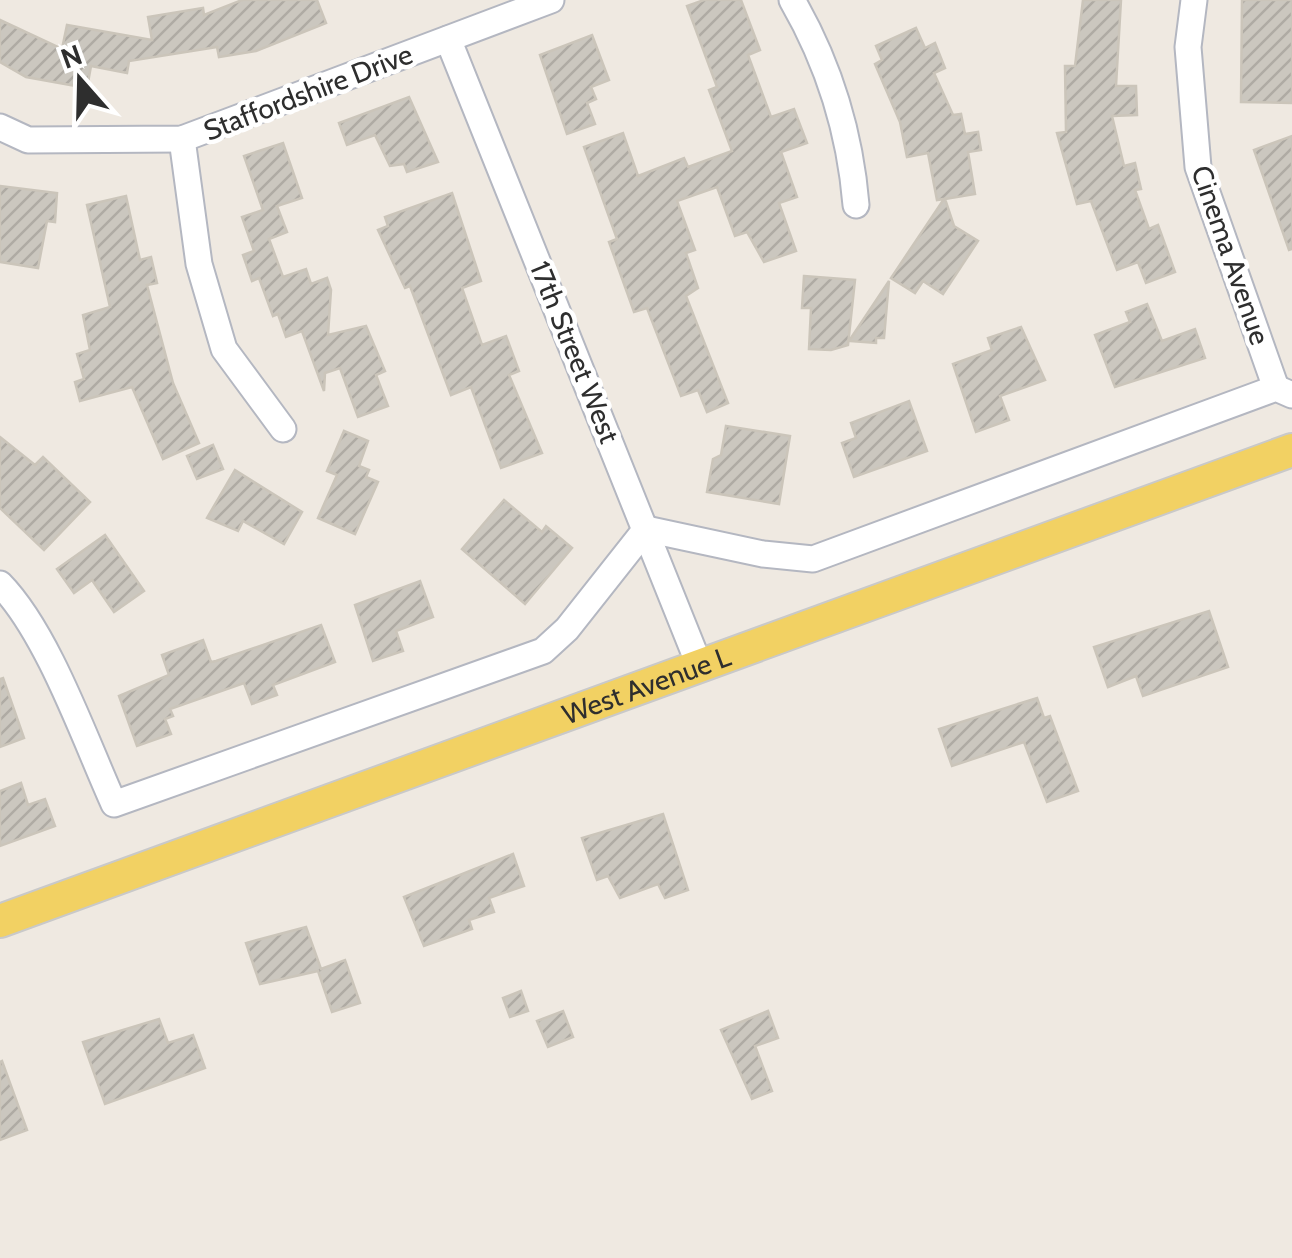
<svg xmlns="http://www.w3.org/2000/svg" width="1292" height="1258" font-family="Cabin,sans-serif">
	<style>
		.building { fill: url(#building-hatch); stroke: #cbc5ba; stroke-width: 2.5 }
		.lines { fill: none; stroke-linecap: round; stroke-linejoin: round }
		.minor-casing { stroke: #b4b7c1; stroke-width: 29 }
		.major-casing { stroke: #c9c9c9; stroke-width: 36 }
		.minor { stroke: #fff; stroke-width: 25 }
		.major { stroke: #f2d163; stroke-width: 32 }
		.labels { text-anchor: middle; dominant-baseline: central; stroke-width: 9; stroke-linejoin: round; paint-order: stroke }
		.street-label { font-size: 28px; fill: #2e2e2e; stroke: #fff }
	</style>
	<defs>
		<pattern id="building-hatch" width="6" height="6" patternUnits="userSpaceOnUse" patternTransform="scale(2.5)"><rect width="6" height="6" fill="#cbc7bf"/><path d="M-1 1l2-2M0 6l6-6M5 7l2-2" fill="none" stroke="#afaba4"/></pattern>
	</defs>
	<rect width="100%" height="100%" fill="#efe9e1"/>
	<g class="building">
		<polygon points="242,0 317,0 326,23 256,51 219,57 217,47 129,61 127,73 91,66 87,88 26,77 0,62 0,20 62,49 67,25 152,40 148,17 203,8 204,15"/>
		<polygon points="704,0 741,0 760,50 748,55 771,117 794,109 807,143 781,152 797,197 779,203 796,251 764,262 747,232 735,236 717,187 677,201 695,250 686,253 698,288 686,296 728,403 707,412 698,390 681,396 647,308 634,312 609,242 617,239 584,147 623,133 638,176 684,158 688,167 732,151 709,90 717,87 687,6"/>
		<polygon points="1083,0 1121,0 1116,86 1136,86 1137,115 1112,116 1124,166 1135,163 1141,189 1135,190 1149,229 1158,225 1175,272 1146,283 1138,262 1117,270 1091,201 1077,204 1057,133 1066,132 1065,66 1075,66"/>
		<polygon points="1242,0 1292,0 1292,103 1241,102"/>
		<polygon points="916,28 925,48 935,43 945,68 934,73 953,115 961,114 965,134 978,132 981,150 968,152 975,194 945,199 954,226 978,241 943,294 923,281 915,293 891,278 944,199 937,200 928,153 907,157 900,122 875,64 882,60 876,46"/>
		<polygon points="592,35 609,80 591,87 596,99 587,103 595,124 567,134 540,55"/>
		<polygon points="409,97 438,162 407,172 404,164 390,166 375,135 347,145 339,123"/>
		<polygon points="1292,136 1292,249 1289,250 1254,150"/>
		<polygon points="283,143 302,198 277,206 287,232 269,239 283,277 306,269 311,284 327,278 331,290 328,335 366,326 385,371 376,375 388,406 358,417 340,368 325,373 324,391 302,331 286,337 278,314 273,316 259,278 252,281 243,255 254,251 242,217 263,210 244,156"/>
		<polygon points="0,186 57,193 55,222 47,221 38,268 0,262"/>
		<polygon points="452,193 481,281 462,288 482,345 506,336 519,371 509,375 542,453 501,468 471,387 451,395 410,286 405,288 378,230 388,226 385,217"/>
		<polygon points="126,196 140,260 151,257 157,283 147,285 173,383 199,443 163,459 132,387 80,401 75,382 84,379 77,354 90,350 83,315 110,307 87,205"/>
		<polygon points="804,276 855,280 848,345 831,350 809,349 811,308 802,308"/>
		<polygon points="889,281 884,338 876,338 876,343 849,341"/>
		<polygon points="1147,304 1162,341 1195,329 1205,358 1115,387 1095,335 1130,322 1126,312"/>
		<polygon points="1021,327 1045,380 1000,396 1009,420 976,432 953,364 992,350 988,338"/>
		<polygon points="909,401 927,451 854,477 842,443 856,438 851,423"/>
		<polygon points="726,426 790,436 779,504 707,492 713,459 721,455"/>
		<polygon points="344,431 368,441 359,466 369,470 366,477 378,482 355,534 318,518 337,475 327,471"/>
		<polygon points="0,437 35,465 43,457 90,502 44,550 0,508"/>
		<polygon points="213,445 223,469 197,479 187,456"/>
		<polygon points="235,470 302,512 284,544 243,521 238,531 207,518"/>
		<polygon points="504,500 542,532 546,526 572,548 525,604 462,549"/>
		<polygon points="105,535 144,591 114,612 92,580 74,593 57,569"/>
		<polygon points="420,581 433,617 396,631 403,651 373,661 355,605"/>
		<polygon points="1209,611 1228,667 1143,696 1136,676 1108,687 1094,647"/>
		<polygon points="321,625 335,662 273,685 277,695 252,704 244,683 170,709 173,716 165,719 171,734 137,746 119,696 169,675 162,655 203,640 211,662 216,661"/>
		<polygon points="3,678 24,738 0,747 0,679"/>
		<polygon points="1037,698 1044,718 1050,716 1078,791 1047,802 1024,742 952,766 939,729"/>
		<polygon points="21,783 28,805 45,799 55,826 0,846 0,791"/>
		<polygon points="663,814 688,890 665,898 658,884 620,898 608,876 597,880 582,838"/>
		<polygon points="513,854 524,886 489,898 494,912 469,920 472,929 424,946 404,897"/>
		<polygon points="306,927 321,969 345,960 360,1003 332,1012 318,971 260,984 246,943"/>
		<polygon points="521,991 528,1011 510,1017 503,998"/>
		<polygon points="563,1011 573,1037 548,1047 537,1021"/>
		<polygon points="768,1011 778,1038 755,1046 772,1091 752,1099 721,1030"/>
		<polygon points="159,1019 168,1043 193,1035 205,1068 105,1104 83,1042"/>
		<polygon points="2,1061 27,1130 0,1140 0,1062"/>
	</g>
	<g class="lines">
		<g class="minor-casing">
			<g id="minor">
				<path d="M792,0C829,64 850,132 856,205"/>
				<polyline points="1194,0 1188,47 1198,167 1276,388"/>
				<polyline points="448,39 700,667"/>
				<polyline points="0,127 28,140 182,139 551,0"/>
				<polyline points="182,139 199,264 224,349 283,429"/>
				<path d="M0,584C48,633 85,740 114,804L543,651L567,629L646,529L763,554L813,559L1276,388L1292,395"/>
			</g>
		</g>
		<g class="major-casing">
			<g id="major">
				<path id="s1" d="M0,921L1292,450"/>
			</g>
		</g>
		<use href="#minor" class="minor"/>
		<use href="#major" class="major"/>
	</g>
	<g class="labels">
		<g class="street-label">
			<text transform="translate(308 92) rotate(-21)">Staffordshire Drive</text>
			<text transform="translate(1231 255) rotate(71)">Cinema Avenue</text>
			<text transform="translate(575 352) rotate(68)">17th Street West</text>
			<text stroke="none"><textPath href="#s1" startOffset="688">West Avenue L</textPath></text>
		</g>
	</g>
	<g transform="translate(80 80) rotate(340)" stroke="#ffffff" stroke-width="8" paint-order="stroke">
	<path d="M0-8L18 38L0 25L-18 38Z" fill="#2e2e2e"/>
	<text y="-15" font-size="28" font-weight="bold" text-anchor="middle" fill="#2e2e2e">N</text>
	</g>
</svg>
